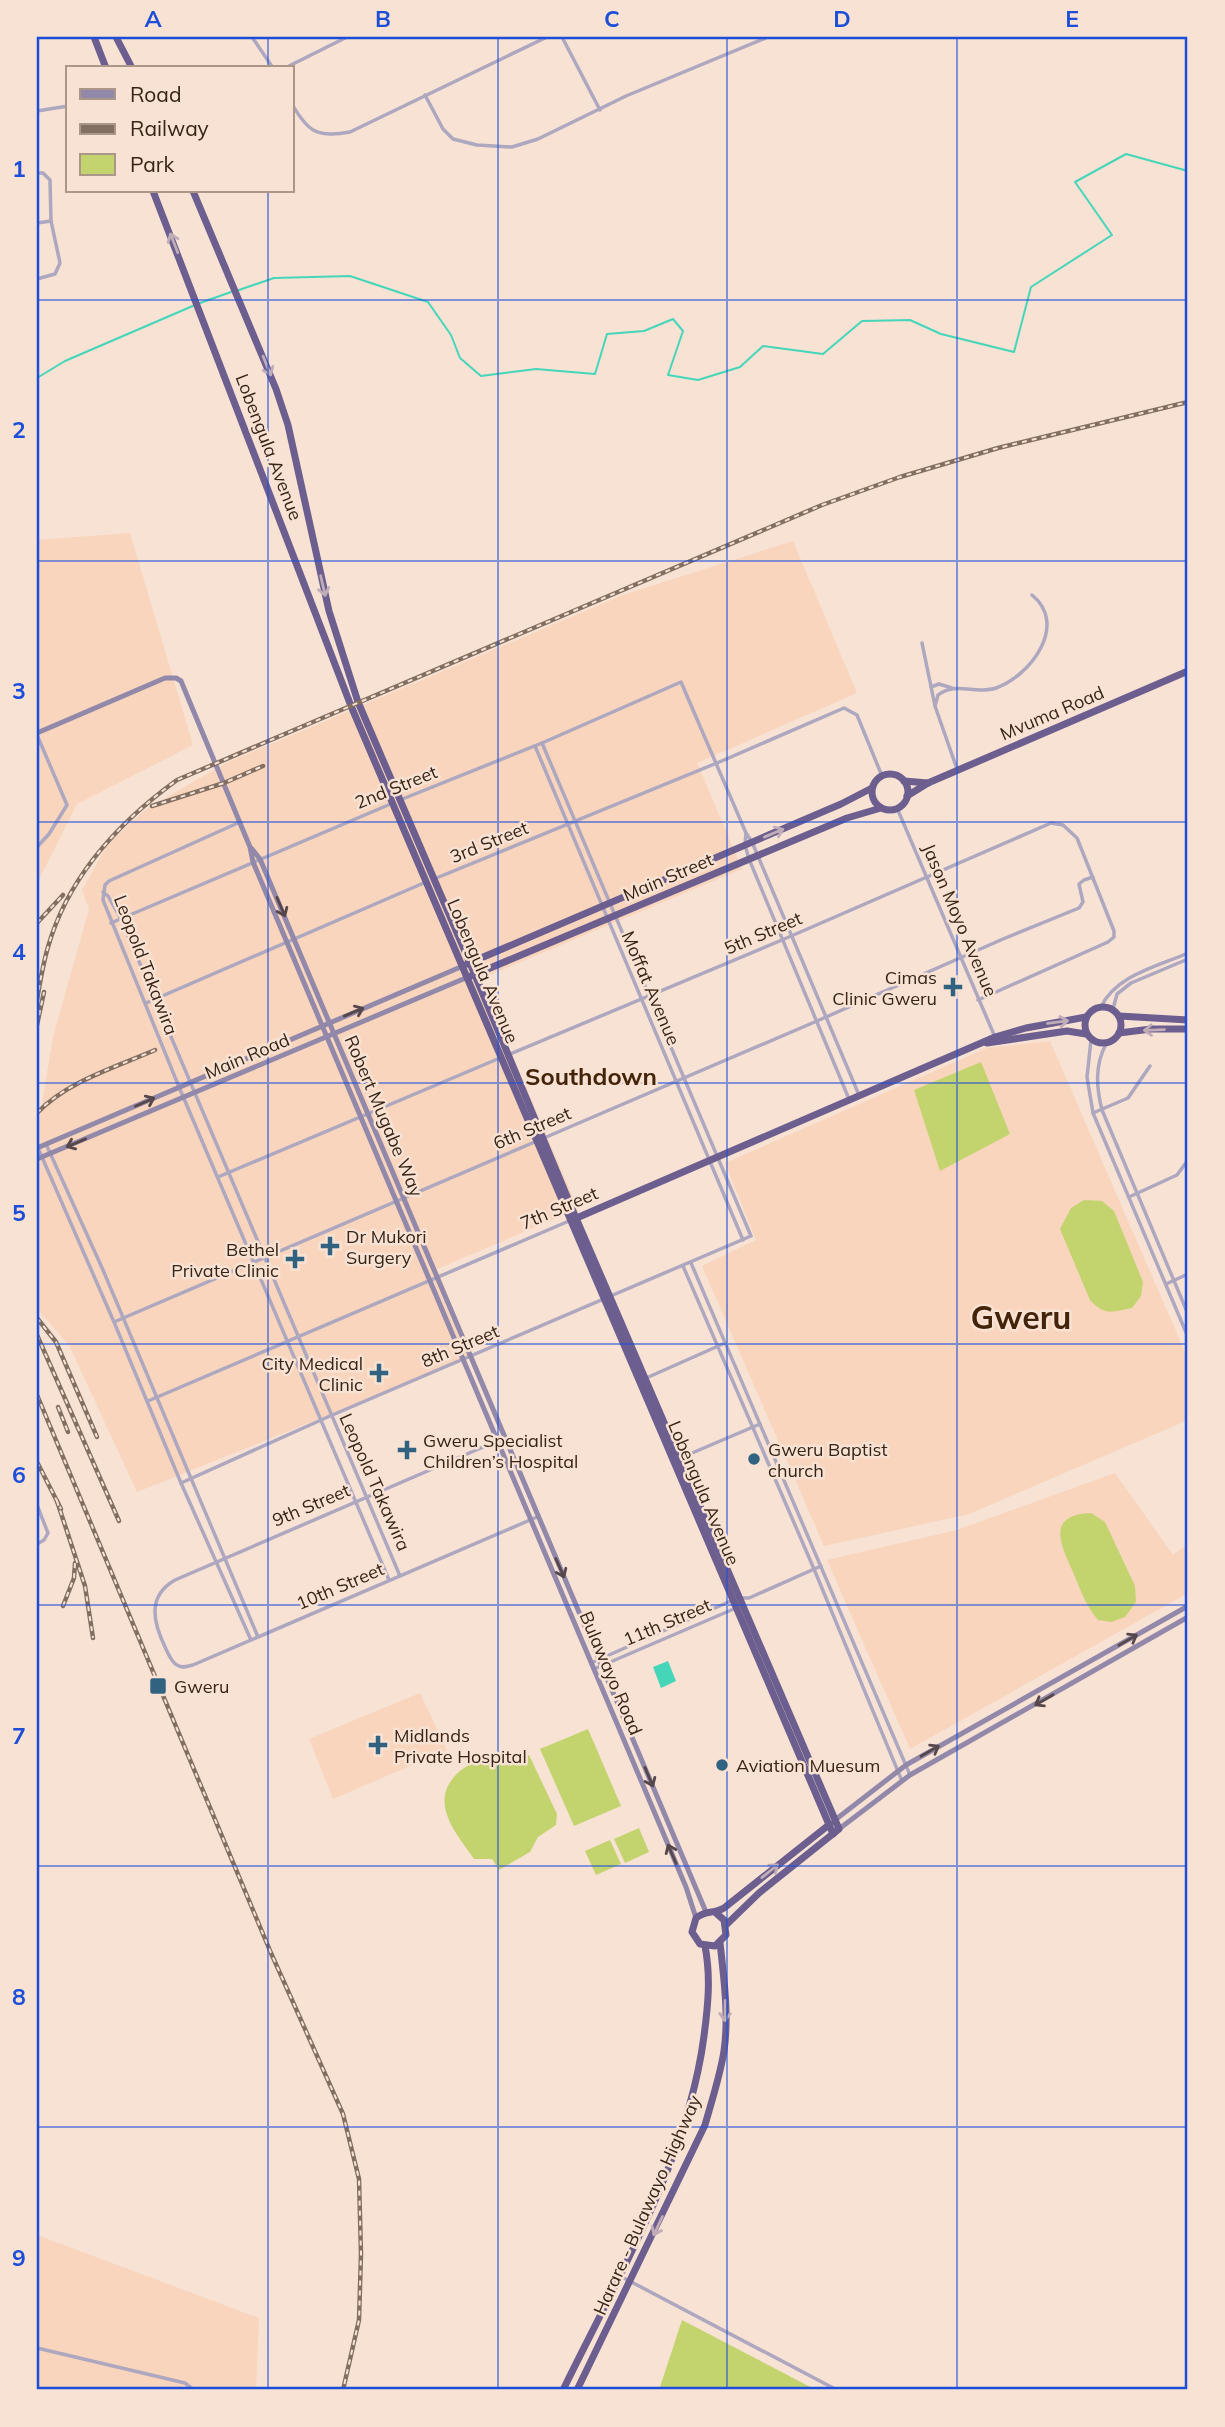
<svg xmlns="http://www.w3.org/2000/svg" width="1225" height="2427" font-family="Mulish,sans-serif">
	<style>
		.built { fill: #f8d5bc }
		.green { fill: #c3d46e }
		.water { fill: #45d6ba }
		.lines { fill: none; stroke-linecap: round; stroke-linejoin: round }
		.stream { stroke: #45d6ba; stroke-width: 2 }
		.street { stroke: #ada7bf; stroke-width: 3.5 }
		.secondary { stroke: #9188aa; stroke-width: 5 }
		.highway { stroke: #6c5e8e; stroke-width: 7 }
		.rail-casing { stroke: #836f61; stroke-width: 4.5 }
		.rail { stroke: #f8e2d4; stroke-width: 2; stroke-dasharray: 5; stroke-linecap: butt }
		.oneway { stroke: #c0adb8 }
		.oneway2 { stroke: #56474a }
		.grid { fill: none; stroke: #1d4ed8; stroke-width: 2; stroke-opacity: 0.55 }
		.poi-dot { fill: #316381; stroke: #f8e2d4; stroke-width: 2.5 }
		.labels { text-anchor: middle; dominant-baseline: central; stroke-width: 5; stroke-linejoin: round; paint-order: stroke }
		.street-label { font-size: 18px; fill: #372416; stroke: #f8e2d4 }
		.poi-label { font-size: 18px; fill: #372416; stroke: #f8e2d4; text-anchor: start }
		.district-label { font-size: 24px; font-weight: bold; fill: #432409; stroke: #f8e2d4 }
		.town-label { font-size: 32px; font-weight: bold; fill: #432409; stroke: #f8e2d4 }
		.neatline { fill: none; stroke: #1d4ed8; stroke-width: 2.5 }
		.grid-label { font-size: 23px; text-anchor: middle; font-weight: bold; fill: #1d4ed8 }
	</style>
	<rect width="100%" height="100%" fill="#f8e2d4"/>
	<g class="built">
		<polygon points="130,533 193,745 77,804 37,883 37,540"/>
		<polygon points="793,541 857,693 697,763 742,869 480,979 578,1209 437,1269 473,1357 137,1492 69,1345 37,1309 37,1133 53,1037 89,909 82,890 108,844 145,810 226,763 623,595"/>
		<polygon points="1050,1041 1188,1359 1188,1420 969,1514 824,1546 702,1266 756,1240 725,1163 987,1048"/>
		<polygon points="1115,1473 1173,1555 1188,1544 1188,1593 910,1749 827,1560 957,1530"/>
		<polygon points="420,1693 447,1750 333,1799 309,1739"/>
		<polygon points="37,2235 259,2318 256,2390 37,2390"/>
	</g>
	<g class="green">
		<polygon points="981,1062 1010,1134 940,1171 914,1090"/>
		<path d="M1084,1200L1102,1201L1114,1211L1143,1282L1141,1296L1132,1308C1113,1312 1104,1316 1090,1300L1060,1229L1071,1208Z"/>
		<path d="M1091,1513L1105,1522L1135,1586L1136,1602L1125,1617L1111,1622L1098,1620C1086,1606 1080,1589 1073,1572C1061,1545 1045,1515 1091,1513Z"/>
		<polygon points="588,1729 621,1806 574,1826 540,1749"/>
		<path d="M502,1754L515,1760L529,1755L557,1814L556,1825L538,1837L530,1852L499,1870L492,1859H474C464,1844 448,1826 445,1807C440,1775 476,1757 502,1754Z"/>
		<polygon points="639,1828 649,1852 625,1863 614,1839"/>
		<polygon points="610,1840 621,1864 596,1875 585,1851"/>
		<polygon points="682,2320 816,2390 659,2390"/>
	</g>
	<polygon class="water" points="668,1661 676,1681 661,1688 653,1667"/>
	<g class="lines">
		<g class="stream">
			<polyline points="236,291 274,278 350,276 428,302 451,335 460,358 481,376 536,369 595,374 607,334 644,331 673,319 683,331 668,375 698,380 740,367 763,346 823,354 862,321 910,320 941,334 1014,352 1031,287 1112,235 1075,182 1126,154 1188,171"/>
			<polyline points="200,303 231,292"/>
			<polyline points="37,378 65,361 195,305"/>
		</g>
		<g class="street">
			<polyline points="252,37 273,68"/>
			<polyline points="562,37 600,110"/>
			<polyline points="285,68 347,37"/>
			<polyline points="425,95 443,129 453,139 477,145 512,147 538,139 626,96 768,37"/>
			<path d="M292,104C308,132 317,138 350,132L547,37"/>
			<polyline points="37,111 68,106"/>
			<polyline points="37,173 43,173 50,180 51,221 60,263 55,274 37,279"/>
			<polyline points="37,223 51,221"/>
			<polyline points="922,643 935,706 957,769"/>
			<polyline points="931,687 939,684 952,688"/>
			<path d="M935,706L938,695C955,681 976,695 996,688C1030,676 1069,625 1032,595"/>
			<polyline points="37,735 67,805 49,834 37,847"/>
			<polyline points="535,746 743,1240"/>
			<polyline points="400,800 542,743 681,682 746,833 752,842 859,1095"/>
			<polyline points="897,808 995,1037"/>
			<polyline points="240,822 109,881 105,885 103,900 179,1087 389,1580"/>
			<polyline points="746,833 745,845 749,859 849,1099"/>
			<polyline points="434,879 717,763 844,708 857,715 882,776"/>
			<polyline points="103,892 108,896 121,919 400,1576"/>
			<polyline points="111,923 393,803"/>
			<polyline points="146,1003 426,882"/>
			<path d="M1101,1007C1116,975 1159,966 1188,953"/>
			<polyline points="1113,1009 1117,994 1131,983 1188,959"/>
			<polyline points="1091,1040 1087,1077 1093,1113 1188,1337"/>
			<path d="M1106,1044C1095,1065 1096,1086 1102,1110L1188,1314"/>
			<polyline points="508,1055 782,940 1051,823 1063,825 1077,838 1114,931 1114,937 1108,942 978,1000"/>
			<polyline points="1093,1113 1128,1098 1150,1066"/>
			<polyline points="544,1138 817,1021 1003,939 1079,908 1083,902 1079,884 1084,880 1093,877"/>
			<polyline points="46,1144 103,1270 258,1637"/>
			<polyline points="38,1148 114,1322 181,1483 251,1640"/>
			<polyline points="218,1177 500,1058"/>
			<polyline points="1129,1197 1177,1175 1188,1160"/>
			<polyline points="691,1263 910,1775"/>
			<polyline points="683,1266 814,1569 902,1781"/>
			<polyline points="1166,1284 1188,1274"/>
			<polyline points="114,1322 537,1141"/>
			<polyline points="644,1379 725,1343"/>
			<polyline points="148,1401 569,1221"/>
			<path d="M504,1438L175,1580C147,1596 153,1622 165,1647C168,1653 171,1662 177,1665C182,1669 188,1666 193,1665L537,1517"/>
			<polyline points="678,1459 760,1424"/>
			<polyline points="181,1483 330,1416 751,1236 542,743"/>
			<polyline points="37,1505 48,1533 44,1540 37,1544"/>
			<polyline points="741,1598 749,1598 821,1566"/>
			<polyline points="591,1663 733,1600"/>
			<polyline points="594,1669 736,1608"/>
			<polyline points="620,2276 837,2390"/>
			<polyline points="37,2348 185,2383 194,2390"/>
		</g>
		<g class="secondary">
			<polyline points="37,733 165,678 176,678 181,681 250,847 253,862 686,1887 696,1918"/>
			<polyline points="252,849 260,859 706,1912"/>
			<polyline points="37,1148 463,966"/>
			<polyline points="37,1159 468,977"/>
			<polyline points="835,1820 906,1765 1188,1606"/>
			<polyline points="839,1829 910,1775 1188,1617"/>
		</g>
		<g class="highway">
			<polyline points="94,37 106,68"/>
			<polyline points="116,37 132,68"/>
			<polyline points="153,191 351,706 833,1834"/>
			<polyline points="193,191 276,389 288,425 329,611 358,702 470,963 576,1218 839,1829 759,1893 726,1925"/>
			<circle cx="890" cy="792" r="18"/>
			<polyline points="904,781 928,783"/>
			<polyline points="907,796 928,783 1188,671"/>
			<polyline points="467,964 841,804 872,788"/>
			<polyline points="471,976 847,818 881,808"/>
			<circle cx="1103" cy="1025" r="18"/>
			<polyline points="1119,1016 1188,1020"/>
			<polyline points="1119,1033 1151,1029 1188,1029"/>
			<polyline points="987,1043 1067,1031 1086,1034"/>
			<polyline points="572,1220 995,1037 1026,1028 1086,1017"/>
			<path d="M716,1913L724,1920L726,1935L715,1946L700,1944L692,1932L696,1918C706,1910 714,1914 724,1908L830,1824"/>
			<path d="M563,2390C617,2279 688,2159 704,2036C708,2006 711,1977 705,1946"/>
			<path d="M577,2390L705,2125C712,2100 720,2076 724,2051C729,2016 724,1979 720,1943"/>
		</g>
		<g class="rail-casing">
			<g id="rail">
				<polyline points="152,806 224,783 263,766"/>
				<polyline points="37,923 63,895"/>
				<path d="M37,1000C40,982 43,964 48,947C68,877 119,822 177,780L822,505L900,477L998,448L1188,402"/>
				<polyline points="37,1025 44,992"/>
				<path d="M37,1113C68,1081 114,1068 155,1050"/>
				<polyline points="37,1318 56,1342 97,1437"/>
				<polyline points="37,1335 119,1521"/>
				<polyline points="37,1395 271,1953 343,2114 359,2179 361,2254 359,2320 343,2390"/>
				<polyline points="58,1407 68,1432"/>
				<polyline points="37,1462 61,1509"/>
				<polyline points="57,1501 85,1586 93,1638"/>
				<polyline points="63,1606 74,1578 75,1563"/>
			</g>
		</g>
		<use href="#rail" class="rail"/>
	</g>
	<defs><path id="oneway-shaft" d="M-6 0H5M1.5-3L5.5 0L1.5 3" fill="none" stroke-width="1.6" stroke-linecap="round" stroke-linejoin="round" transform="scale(1.75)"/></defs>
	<g class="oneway">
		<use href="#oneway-shaft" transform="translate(174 243) rotate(-111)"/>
		<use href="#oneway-shaft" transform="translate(267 366) rotate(68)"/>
		<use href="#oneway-shaft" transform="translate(323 586) rotate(77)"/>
		<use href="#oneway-shaft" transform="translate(774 833) rotate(-23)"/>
		<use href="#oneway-shaft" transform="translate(1058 1022) rotate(-8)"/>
		<use href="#oneway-shaft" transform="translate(1154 1030) rotate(178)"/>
		<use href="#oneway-shaft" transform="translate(770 1871) rotate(-39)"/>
		<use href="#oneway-shaft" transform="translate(725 2011) rotate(91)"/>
		<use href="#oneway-shaft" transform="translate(658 2226) rotate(115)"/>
	</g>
	<g class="oneway2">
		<use href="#oneway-shaft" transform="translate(281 907) rotate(67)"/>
		<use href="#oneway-shaft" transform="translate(354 1012) rotate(-23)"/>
		<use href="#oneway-shaft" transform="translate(145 1102) rotate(-24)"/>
		<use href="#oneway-shaft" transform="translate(76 1143) rotate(157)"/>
		<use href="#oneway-shaft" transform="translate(560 1568) rotate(66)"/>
		<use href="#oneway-shaft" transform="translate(1128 1640) rotate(-30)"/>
		<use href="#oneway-shaft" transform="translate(1044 1700) rotate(150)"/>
		<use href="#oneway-shaft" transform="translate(930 1751) rotate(-30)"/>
		<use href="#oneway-shaft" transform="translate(649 1777) rotate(67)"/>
		<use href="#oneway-shaft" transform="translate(672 1854) rotate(-113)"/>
	</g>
	<path class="grid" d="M268,37V68M498,37V2390M727,37V2390M957,37V2390M268,191V2390M37,300H1188M37,561H1188M37,822H1188M37,1083H1188M37,1344H1188M37,1605H1188M37,1866H1188M37,2127H1188"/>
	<g class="poi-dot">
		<path d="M949.5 976.5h7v7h7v7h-7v7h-7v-7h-7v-7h7z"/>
		<path d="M326.5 1235.5h7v7h7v7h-7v7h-7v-7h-7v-7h7z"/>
		<path d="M291.5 1248.5h7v7h7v7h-7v7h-7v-7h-7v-7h7z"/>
		<path d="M375.5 1362.5h7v7h7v7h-7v7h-7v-7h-7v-7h7z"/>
		<path d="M403.5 1439.5h7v7h7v7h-7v7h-7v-7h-7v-7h7z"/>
		<circle cx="754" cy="1459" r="7"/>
		<rect x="149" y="1677" width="18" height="18" rx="3.5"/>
		<path d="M374.5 1734.5h7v7h7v7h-7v7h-7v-7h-7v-7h7z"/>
		<circle cx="722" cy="1765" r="7"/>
	</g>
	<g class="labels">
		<g class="street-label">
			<text transform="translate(269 447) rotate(69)">Lobengula Avenue</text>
			<text transform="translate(1052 713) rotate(-23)">Mvuma Road</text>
			<text transform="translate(396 787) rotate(-22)">2nd Street</text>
			<text transform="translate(489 842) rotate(-22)">3rd Street</text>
			<text transform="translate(668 877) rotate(-23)">Main Street</text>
			<text transform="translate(960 920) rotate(67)">Jason Moyo Avenue</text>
			<text transform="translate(763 933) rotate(-23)">5th Street</text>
			<text transform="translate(146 965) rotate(69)">Leopold Takawira</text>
			<text transform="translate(483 971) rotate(67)">Lobengula Avenue</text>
			<text transform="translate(651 988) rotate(67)">Moffat Avenue</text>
			<text transform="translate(247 1056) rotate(-23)">Main Road</text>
			<text transform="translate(384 1116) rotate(67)">Robert Mugabe Way</text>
			<text transform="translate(532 1128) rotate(-23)">6th Street</text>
			<text transform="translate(559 1208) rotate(-23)">7th Street</text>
			<text transform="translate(460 1346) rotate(-23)">8th Street</text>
			<text transform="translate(375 1482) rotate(66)">Leopold Takawira</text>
			<text transform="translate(704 1493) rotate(67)">Lobengula Avenue</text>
			<text transform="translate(311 1505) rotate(-23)">9th Street</text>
			<text transform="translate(340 1586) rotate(-23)">10th Street</text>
			<text transform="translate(667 1622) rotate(-23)">11th Street</text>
			<text transform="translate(611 1673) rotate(67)">Bulawayo Road</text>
			<text transform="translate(647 2205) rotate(-66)">Harare - Bulawayo Highway</text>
		</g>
		<g class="poi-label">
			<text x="937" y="977" text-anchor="end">Cimas<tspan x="937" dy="21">Clinic Gweru</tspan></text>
			<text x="346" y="1236">Dr Mukori<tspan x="346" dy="21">Surgery</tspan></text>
			<text x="279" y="1249" text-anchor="end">Bethel<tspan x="279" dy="21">Private Clinic</tspan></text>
			<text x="363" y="1363" text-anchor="end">City Medical<tspan x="363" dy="21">Clinic</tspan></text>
			<text x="423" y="1440">Gweru Specialist<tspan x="423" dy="21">Children’s Hospital</tspan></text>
			<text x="768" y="1449">Gweru Baptist<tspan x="768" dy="21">church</tspan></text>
			<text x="174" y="1686">Gweru</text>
			<text x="394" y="1735">Midlands<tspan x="394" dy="21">Private Hospital</tspan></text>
			<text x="736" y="1765">Aviation Muesum</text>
		</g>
		<g class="district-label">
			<text x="591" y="1076">Southdown</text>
		</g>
		<g class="town-label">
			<text x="1021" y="1317">Gweru</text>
		</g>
	</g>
	<rect width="1225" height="2427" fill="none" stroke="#f8e2d4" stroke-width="77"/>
	<rect x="66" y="66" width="228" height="126" fill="#f8e2d4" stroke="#ab9688" stroke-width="2"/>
	<rect x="80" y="89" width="35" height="10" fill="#9188aa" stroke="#ab9688" stroke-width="2"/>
	<text x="130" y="102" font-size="21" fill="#372416">Road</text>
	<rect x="80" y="124" width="35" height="10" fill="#836f61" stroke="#ab9688" stroke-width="2"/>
	<text x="130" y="136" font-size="21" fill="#372416">Railway</text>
	<rect x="80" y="154" width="35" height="21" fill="#c3d46e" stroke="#ab9688" stroke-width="2"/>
	<text x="130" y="172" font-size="21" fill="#372416">Park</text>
	<rect x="38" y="38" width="1148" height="2350" class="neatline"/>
	<g class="grid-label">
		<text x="153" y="27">A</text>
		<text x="383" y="27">B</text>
		<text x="612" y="27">C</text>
		<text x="842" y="27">D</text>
		<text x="1072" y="27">E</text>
		<text x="19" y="177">1</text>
		<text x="19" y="438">2</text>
		<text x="19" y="699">3</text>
		<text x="19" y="960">4</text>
		<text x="19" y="1221">5</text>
		<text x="19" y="1483">6</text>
		<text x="19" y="1744">7</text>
		<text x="19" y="2005">8</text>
		<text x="19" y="2266">9</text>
	</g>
</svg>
